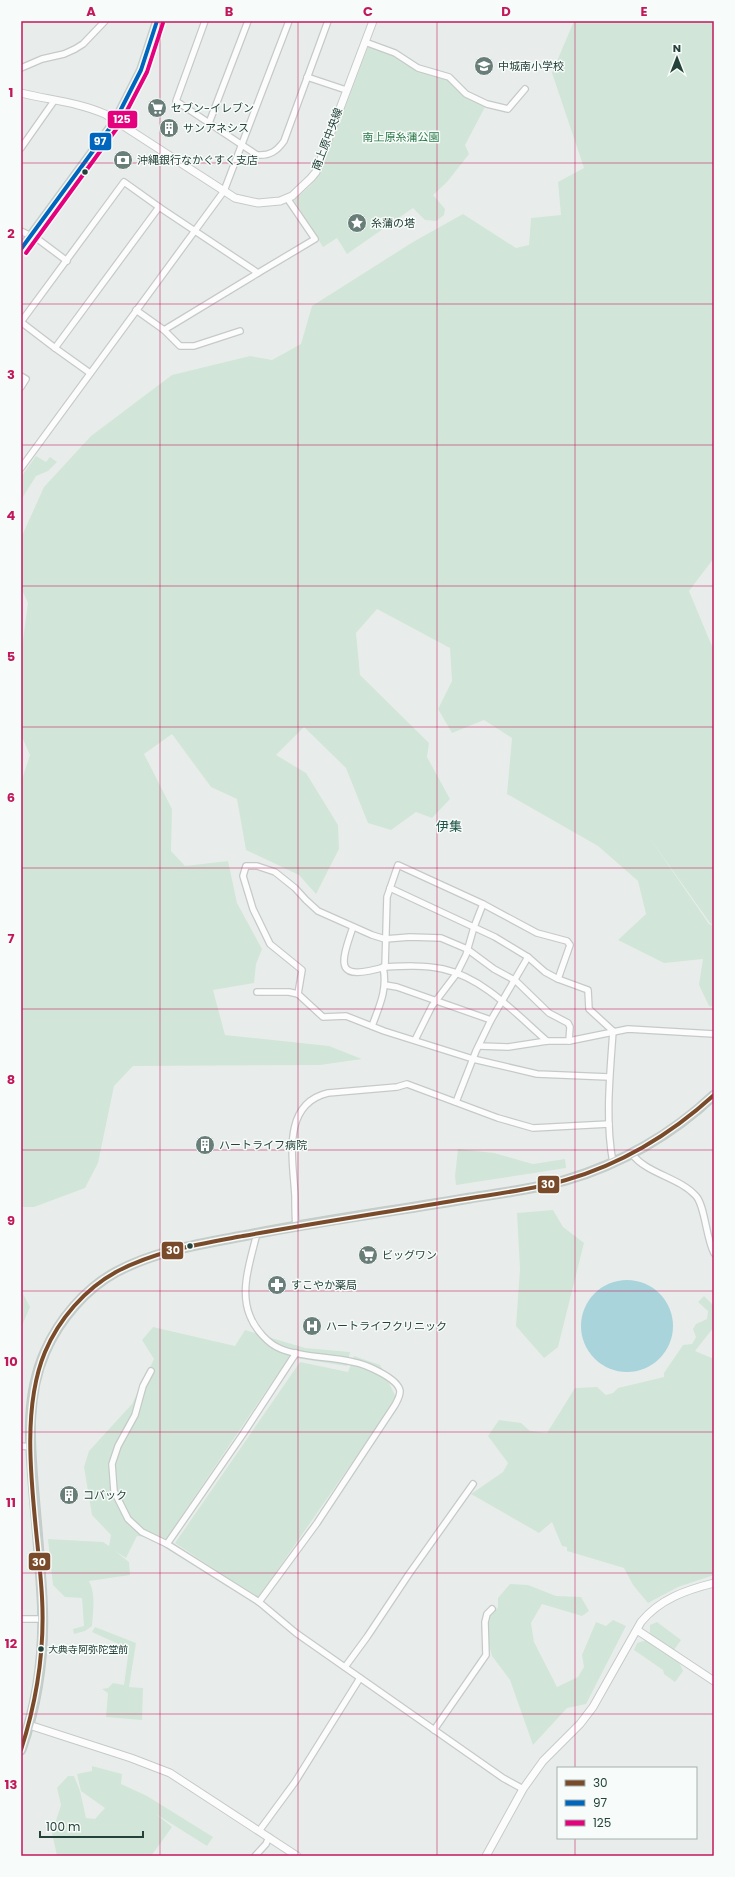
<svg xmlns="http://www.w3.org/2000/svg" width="735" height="1877" font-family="Poppins,'Noto Sans JP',sans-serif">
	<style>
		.green { fill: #d1e6d8 }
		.water { fill: #a9d4db }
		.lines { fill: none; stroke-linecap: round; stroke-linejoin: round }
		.minor-casing { stroke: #c5cac8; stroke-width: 8 }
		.tertiary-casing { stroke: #c5cac8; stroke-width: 9 }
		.primary-casing { stroke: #c3ccc9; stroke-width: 10 }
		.trunk-casing { stroke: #c3ccc9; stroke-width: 11 }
		.minor { stroke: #fcfcfc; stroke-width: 5.5 }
		.tertiary { stroke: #fcfcfc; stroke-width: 7 }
		.primary { stroke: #cfd7d5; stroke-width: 8 }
		.trunk { stroke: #c6cecc; stroke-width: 9 }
		.bus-1-casing { stroke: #f7fbf9; stroke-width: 7 }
		.bus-2-casing { stroke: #f7fbf9; stroke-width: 7 }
		.bus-3-casing { stroke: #f7fbf9; stroke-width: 7 }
		.bus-1 { stroke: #7a4b2a; stroke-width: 4 }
		.bus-2 { stroke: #0065bd; stroke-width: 4 }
		.bus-3 { stroke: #e5007d; stroke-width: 4 }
		.grid { fill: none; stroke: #c2185b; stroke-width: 1; stroke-opacity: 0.55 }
		.bus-dot { fill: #24423a; stroke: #f7fbf9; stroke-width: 1.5 }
		.labels { text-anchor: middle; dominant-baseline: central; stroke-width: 3; stroke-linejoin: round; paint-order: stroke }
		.bus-label { font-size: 10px; fill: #24423a; stroke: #f7fbf9; text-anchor: start }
		.poi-label { font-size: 11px; fill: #24423a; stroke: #f7fbf9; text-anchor: start }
		.park-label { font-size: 11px; fill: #2d7a4b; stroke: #f7fbf9 }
		.street-label { font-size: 11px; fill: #24423a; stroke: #f7fbf9 }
		.quarter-label { font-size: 13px; fill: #1f5548; stroke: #f7fbf9 }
		.line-badge { stroke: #f7fbf9; stroke-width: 1.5 }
		.badge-label { font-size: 11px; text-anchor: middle; font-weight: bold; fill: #fff }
		.neatline { fill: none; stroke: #c2185b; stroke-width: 1.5 }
		.grid-label { font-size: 13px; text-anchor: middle; font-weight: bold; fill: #c2185b }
	</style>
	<rect width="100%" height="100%" fill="#e8edeb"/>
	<g class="green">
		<polygon points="574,21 714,21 714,558 689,591 714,651 714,925 710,923 649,837 709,924 714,926 714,1007 709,1006 699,985 703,959 664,963 618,940 646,914 638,881 598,846 507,794 512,738 484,720 452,733 438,709 452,681 450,648 377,609 356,633 360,675 429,743 427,757 450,799 432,818 416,812 391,830 368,823 346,768 304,727 276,755 306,773 338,825 339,849 316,894 299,875 246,850 237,799 211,787 172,734 144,754 172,809 171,851 185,866 228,861 237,903 262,949 256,964 254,983 213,990 225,1035 329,1046 362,1059 320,1065 133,1066 114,1086 98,1163 85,1188 34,1207 21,1207 21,782 30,755 21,735 21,654 28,603 21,588 21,538 44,487 91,436 172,375 250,356 272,360 301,344 312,306 413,242 463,214 516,248 529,245 531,218 561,215 558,182 584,168 552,73"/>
		<polygon points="368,47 395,53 418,68 449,77 466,94 485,107 465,145 469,154 447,182 433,195 445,209 444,215 436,221 425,220 413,208 347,254 337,238 323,247 294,200 310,186 320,174"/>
		<polygon points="36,456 46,462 50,457 57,462 48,471 36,476 21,500 21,477"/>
		<polygon points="458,1149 494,1153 533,1164 565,1159 566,1168 456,1185 455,1176"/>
		<polygon points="553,1210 563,1227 584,1243 558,1347 544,1358 516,1326 520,1269 517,1213"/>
		<polygon points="21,1290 30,1307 21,1328"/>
		<polygon points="704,1296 714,1306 714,1327 695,1351 714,1359 714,1575 678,1587 648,1603 633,1585 624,1568 567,1551 567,1547 562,1546 552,1522 539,1533 471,1494 503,1472 508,1463 488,1436 499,1420 521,1423 530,1431 547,1433 575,1388 597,1387 606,1395 613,1393 618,1388 664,1377 664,1373 683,1345 692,1344 696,1337 693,1329 696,1324 707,1319 708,1311 698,1302"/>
		<path d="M153,1327L235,1346L245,1330L305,1348L350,1352L347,1366L289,1357L166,1539L137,1536L126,1558L115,1551L129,1562L130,1575L89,1581C96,1594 93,1611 92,1626L85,1631L74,1634L73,1629L84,1626L82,1598L65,1597L53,1585L48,1539L103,1542L109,1546L111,1535L92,1515L84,1467L89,1451L132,1404L154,1359L142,1340Z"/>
		<polygon points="354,1356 380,1365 396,1397 376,1428 258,1598 175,1543 300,1362 348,1372"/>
		<polygon points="510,1584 528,1585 556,1596 581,1597 589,1611 582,1616 542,1604 531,1623 534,1642 557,1687 578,1677 584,1667 582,1655 596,1622 606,1626 613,1620 626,1626 586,1704 567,1708 533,1745 510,1680 492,1656 488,1641 489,1617 498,1607 498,1598"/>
		<polygon points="657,1622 681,1640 674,1650 650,1635 650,1625"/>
		<polygon points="95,1627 136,1643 129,1687 143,1688 142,1720 106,1717 108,1693 102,1689 108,1688 113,1683 124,1685 129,1649 92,1632"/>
		<polygon points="647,1640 680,1664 683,1671 675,1682 664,1674 663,1670 634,1650 637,1643"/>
		<polygon points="92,1766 122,1774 121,1784 147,1796 213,1837 207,1846 156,1814 172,1827 151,1856 57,1856 52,1833 61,1805 57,1788 68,1776 74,1776 80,1791 86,1818 95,1819 105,1808 81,1791 77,1774 92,1771"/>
	</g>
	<circle class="water" cx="627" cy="1326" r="46"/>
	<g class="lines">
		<g class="minor-casing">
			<g id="minor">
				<path d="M205,21L176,101L257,155C270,156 277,151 284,141L328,21"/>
				<polyline points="365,42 395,53 418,68 449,77 466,94 487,104 508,109 525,89"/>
				<polyline points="21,68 42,59 64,54 75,49 83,44 105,21"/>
				<polyline points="307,77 346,90"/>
				<polyline points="209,123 248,21"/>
				<polyline points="21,148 54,101"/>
				<polyline points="21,231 39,240 67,261"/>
				<polyline points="258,273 315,239 287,198"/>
				<polyline points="21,322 124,182 159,207"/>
				<polyline points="21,322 55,348"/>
				<polyline points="164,330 180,346 194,346 240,331"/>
				<polyline points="90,373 55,348 159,207 258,273 164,330 136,310"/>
				<polyline points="21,376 26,379 21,387"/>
				<polyline points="21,468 224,191 289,21"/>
				<polyline points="390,888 495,937 528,957 545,972 558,979 588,990 589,1009 613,1031"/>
				<path d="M353,927C339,967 336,981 385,967"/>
				<polyline points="385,985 397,987 491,1020"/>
				<polyline points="257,992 289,992 298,994"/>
				<path d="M372,1026C379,1007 388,989 383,967"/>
				<path d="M613,1031C610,1075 605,1120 613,1163"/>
				<polyline points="415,1040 432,1006 457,973 466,955 474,927 483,904"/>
				<path d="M547,1041C516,1014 484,978 443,969C424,965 404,966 385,967L387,897L398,865L483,904L537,933L567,941L570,945L558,979"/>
				<polyline points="569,1041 570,1027 568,1023 549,1013 516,981 494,969 467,949 441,938 410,937 385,939 372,935 318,911 306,900 295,888 275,872 257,866 246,866 243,876 253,909 270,944 302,970 298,994 323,1017 346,1016 384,1031 473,1059 537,1074 609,1077"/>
				<polyline points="479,1046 508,1047 547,1041 569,1041 628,1029 714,1034"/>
				<polyline points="456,1102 476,1051 491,1020 528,957"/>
				<path d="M632,1154C647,1174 679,1177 696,1196C705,1206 706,1238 714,1253"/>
				<path d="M296,1226C295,1216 295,1206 295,1196C293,1160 281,1104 328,1093L397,1087L407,1084L498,1118L533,1128L609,1124"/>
				<path d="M257,1233C251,1259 239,1290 250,1316C255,1329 268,1344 281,1349C303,1358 329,1356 353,1362C365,1364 398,1378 400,1391C400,1397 397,1401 395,1405L317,1523L259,1602"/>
				<polyline points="151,1371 143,1386 135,1415 118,1446 112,1464 114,1491 128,1519 142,1532 167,1544 259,1602 296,1633 503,1778 523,1789"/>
				<polyline points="21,1446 31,1447"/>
				<polyline points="167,1544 243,1434 296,1353"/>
				<polyline points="21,1619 42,1619"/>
				<polyline points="345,1667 367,1637 409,1574 473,1484"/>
				<polyline points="434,1730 486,1655 485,1622 487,1614 492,1609"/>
				<polyline points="259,1831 295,1782 360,1678"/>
				<polyline points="255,1856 266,1844 269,1837"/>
			</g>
		</g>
		<g class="tertiary-casing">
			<g id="tertiary">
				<path d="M21,93C49,100 78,102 105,114L235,198L258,203L280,201L292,196L311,178L316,172L373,21"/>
				<polyline points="637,1630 714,1681"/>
				<polyline points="29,1725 131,1758 170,1773 297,1856"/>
				<path d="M486,1856L523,1789L543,1761L580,1724L593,1707L641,1622C660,1599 686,1590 714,1583"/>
			</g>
		</g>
		<g class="primary-casing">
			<polyline id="primary" points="21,249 115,121 141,70 157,21"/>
		</g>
		<g class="trunk-casing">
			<path id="trunk" d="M21,1750C38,1702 45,1648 42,1597C40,1563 37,1528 34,1494C30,1446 25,1397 45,1352C59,1320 85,1289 116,1272C155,1251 200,1244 243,1236C318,1221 394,1211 470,1198C502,1193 535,1189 566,1180C621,1164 673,1134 714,1095"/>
		</g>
		<use href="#minor" class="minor"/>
		<use href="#tertiary" class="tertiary"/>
		<use href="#primary" class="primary"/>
		<use href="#trunk" class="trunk"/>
		<g class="bus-1-casing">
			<path id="bus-1" d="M21,1750C37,1700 45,1650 42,1597C38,1523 16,1421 45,1352C59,1319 85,1289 116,1272C155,1251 200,1244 243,1236C315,1223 387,1212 458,1200C494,1194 531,1190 566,1180C622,1164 671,1134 714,1095"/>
		</g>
		<g class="bus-2-casing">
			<polyline id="bus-2" points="21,249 115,121 141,70 157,21"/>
		</g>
		<g class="bus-3-casing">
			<polyline id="bus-3" points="26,253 120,124 147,72 163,23"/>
		</g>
		<use href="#bus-1" class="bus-1"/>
		<use href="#bus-2" class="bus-2"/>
		<use href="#bus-3" class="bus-3"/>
	</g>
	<path class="grid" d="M160,21V1856M298,21V1856M437,21V1856M575,21V1768M21,163H714M21,304H714M21,445H714M21,586H714M21,727H714M21,868H714M21,1009H714M21,1150H714M21,1291H714M21,1432H714M21,1573H714M21,1714H714M575,1838V1856"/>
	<defs>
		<g id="school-disc" transform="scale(1)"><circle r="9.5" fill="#697e78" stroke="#f7fbf9"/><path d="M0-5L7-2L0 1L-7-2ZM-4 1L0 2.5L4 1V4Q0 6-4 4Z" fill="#fff"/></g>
		<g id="supermarket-disc" transform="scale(1)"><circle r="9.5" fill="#697e78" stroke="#f7fbf9"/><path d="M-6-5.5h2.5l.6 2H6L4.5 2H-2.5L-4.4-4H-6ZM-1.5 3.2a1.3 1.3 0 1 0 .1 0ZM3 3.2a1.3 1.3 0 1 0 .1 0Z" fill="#fff"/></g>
		<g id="building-disc" transform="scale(1)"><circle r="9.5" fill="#697e78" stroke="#f7fbf9"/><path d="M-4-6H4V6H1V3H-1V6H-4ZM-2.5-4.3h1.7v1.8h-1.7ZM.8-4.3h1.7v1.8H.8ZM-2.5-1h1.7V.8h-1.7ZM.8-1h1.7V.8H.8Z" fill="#fff"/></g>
		<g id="bank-disc" transform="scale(1)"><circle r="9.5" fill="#697e78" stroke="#f7fbf9"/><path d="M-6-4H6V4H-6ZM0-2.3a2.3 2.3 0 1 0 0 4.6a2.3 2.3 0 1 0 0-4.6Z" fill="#fff"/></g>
		<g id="sight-disc" transform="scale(1)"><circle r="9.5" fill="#697e78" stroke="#f7fbf9"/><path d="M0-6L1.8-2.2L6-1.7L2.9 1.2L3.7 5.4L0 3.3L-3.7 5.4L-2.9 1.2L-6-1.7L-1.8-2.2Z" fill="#fff"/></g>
		<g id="pharmacy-disc" transform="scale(1)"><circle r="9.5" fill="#697e78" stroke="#f7fbf9"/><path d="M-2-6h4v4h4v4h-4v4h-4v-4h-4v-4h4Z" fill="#fff"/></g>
		<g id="hospital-disc" transform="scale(1)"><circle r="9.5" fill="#697e78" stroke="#f7fbf9"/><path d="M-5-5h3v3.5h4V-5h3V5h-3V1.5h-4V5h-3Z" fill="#fff"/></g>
	</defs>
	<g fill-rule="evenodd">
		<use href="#school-disc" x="484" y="66"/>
		<use href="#supermarket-disc" x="157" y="108"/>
		<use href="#building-disc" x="169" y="128"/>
		<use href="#bank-disc" x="123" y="160"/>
		<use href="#sight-disc" x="357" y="223"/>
		<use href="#building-disc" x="205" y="1145"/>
		<use href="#supermarket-disc" x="368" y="1255"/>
		<use href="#pharmacy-disc" x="277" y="1285"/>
		<use href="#hospital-disc" x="312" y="1326"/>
		<use href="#building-disc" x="69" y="1495"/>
	</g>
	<g class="bus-dot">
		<circle cx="85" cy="172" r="3.5"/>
		<circle cx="190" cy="1246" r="3.5"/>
		<circle cx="41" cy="1649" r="3.5"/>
	</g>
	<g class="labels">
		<g class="bus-label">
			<text x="48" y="1649">大典寺阿弥陀堂前</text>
		</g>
		<g class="poi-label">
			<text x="498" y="66">中城南小学校</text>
			<text x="171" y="108">セブン-イレブン</text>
			<text x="183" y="128">サンアネシス</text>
			<text x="137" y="160">沖縄銀行なかぐすく支店</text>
			<text x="371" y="223">糸蒲の塔</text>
			<text x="219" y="1145">ハートライフ病院</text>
			<text x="382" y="1255">ビッグワン</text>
			<text x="291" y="1285">すこやか薬局</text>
			<text x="326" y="1326">ハートライフクリニック</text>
			<text x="83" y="1495">コバック</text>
		</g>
		<g class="park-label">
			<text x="401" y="137">南上原糸蒲公園</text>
		</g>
		<g class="street-label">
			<text transform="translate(327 139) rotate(-69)">南上原中央線</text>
		</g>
		<g class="quarter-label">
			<text x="449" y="826">伊集</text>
		</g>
	</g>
	<g class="line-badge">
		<rect x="107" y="110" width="31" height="19" rx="4" fill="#e5007d"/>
		<rect x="89" y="132" width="23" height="19" rx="4" fill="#0065bd"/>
		<rect x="537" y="1175" width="23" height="19" rx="4" fill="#7a4b2a"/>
		<rect x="161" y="1241" width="23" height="19" rx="4" fill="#7a4b2a"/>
		<rect x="28" y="1552" width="23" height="19" rx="4" fill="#7a4b2a"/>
	</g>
	<g class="badge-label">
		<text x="122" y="123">125</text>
		<text x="100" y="145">97</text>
		<text x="548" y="1188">30</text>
		<text x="173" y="1254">30</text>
		<text x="39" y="1566">30</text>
	</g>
	<rect width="735" height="1877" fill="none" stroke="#f7fbf9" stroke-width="44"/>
	<rect x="557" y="1767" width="140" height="72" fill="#f7fbf9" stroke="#a3b1ad"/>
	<rect x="565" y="1780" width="20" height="6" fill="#7a4b2a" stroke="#a3b1ad"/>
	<text x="593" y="1787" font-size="12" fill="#24423a">30</text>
	<rect x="565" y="1800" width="20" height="6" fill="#0065bd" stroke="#a3b1ad"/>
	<text x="593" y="1807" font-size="12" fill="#24423a">97</text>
	<rect x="565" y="1820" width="20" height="6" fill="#e5007d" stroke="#a3b1ad"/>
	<text x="593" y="1827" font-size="12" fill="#24423a">125</text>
	<g transform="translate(677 58)" stroke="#f7fbf9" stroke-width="3" paint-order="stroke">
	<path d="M0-3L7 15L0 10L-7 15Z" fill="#24423a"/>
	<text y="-6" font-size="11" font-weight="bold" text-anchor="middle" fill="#24423a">N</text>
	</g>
	<path d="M40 1831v6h103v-6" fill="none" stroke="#24423a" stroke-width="2"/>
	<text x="46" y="1831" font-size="12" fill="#24423a" stroke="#f7fbf9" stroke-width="3" paint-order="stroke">100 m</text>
	<rect x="22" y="22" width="691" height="1833" class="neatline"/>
	<g class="grid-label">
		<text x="91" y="16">A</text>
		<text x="229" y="16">B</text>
		<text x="368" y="16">C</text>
		<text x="506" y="16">D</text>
		<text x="644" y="16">E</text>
		<text x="11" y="97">1</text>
		<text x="11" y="238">2</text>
		<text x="11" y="379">3</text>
		<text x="11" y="520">4</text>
		<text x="11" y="661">5</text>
		<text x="11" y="802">6</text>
		<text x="11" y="943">7</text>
		<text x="11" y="1084">8</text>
		<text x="11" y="1225">9</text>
		<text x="11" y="1366">10</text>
		<text x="11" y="1507">11</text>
		<text x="11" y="1648">12</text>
		<text x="11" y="1789">13</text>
	</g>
</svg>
